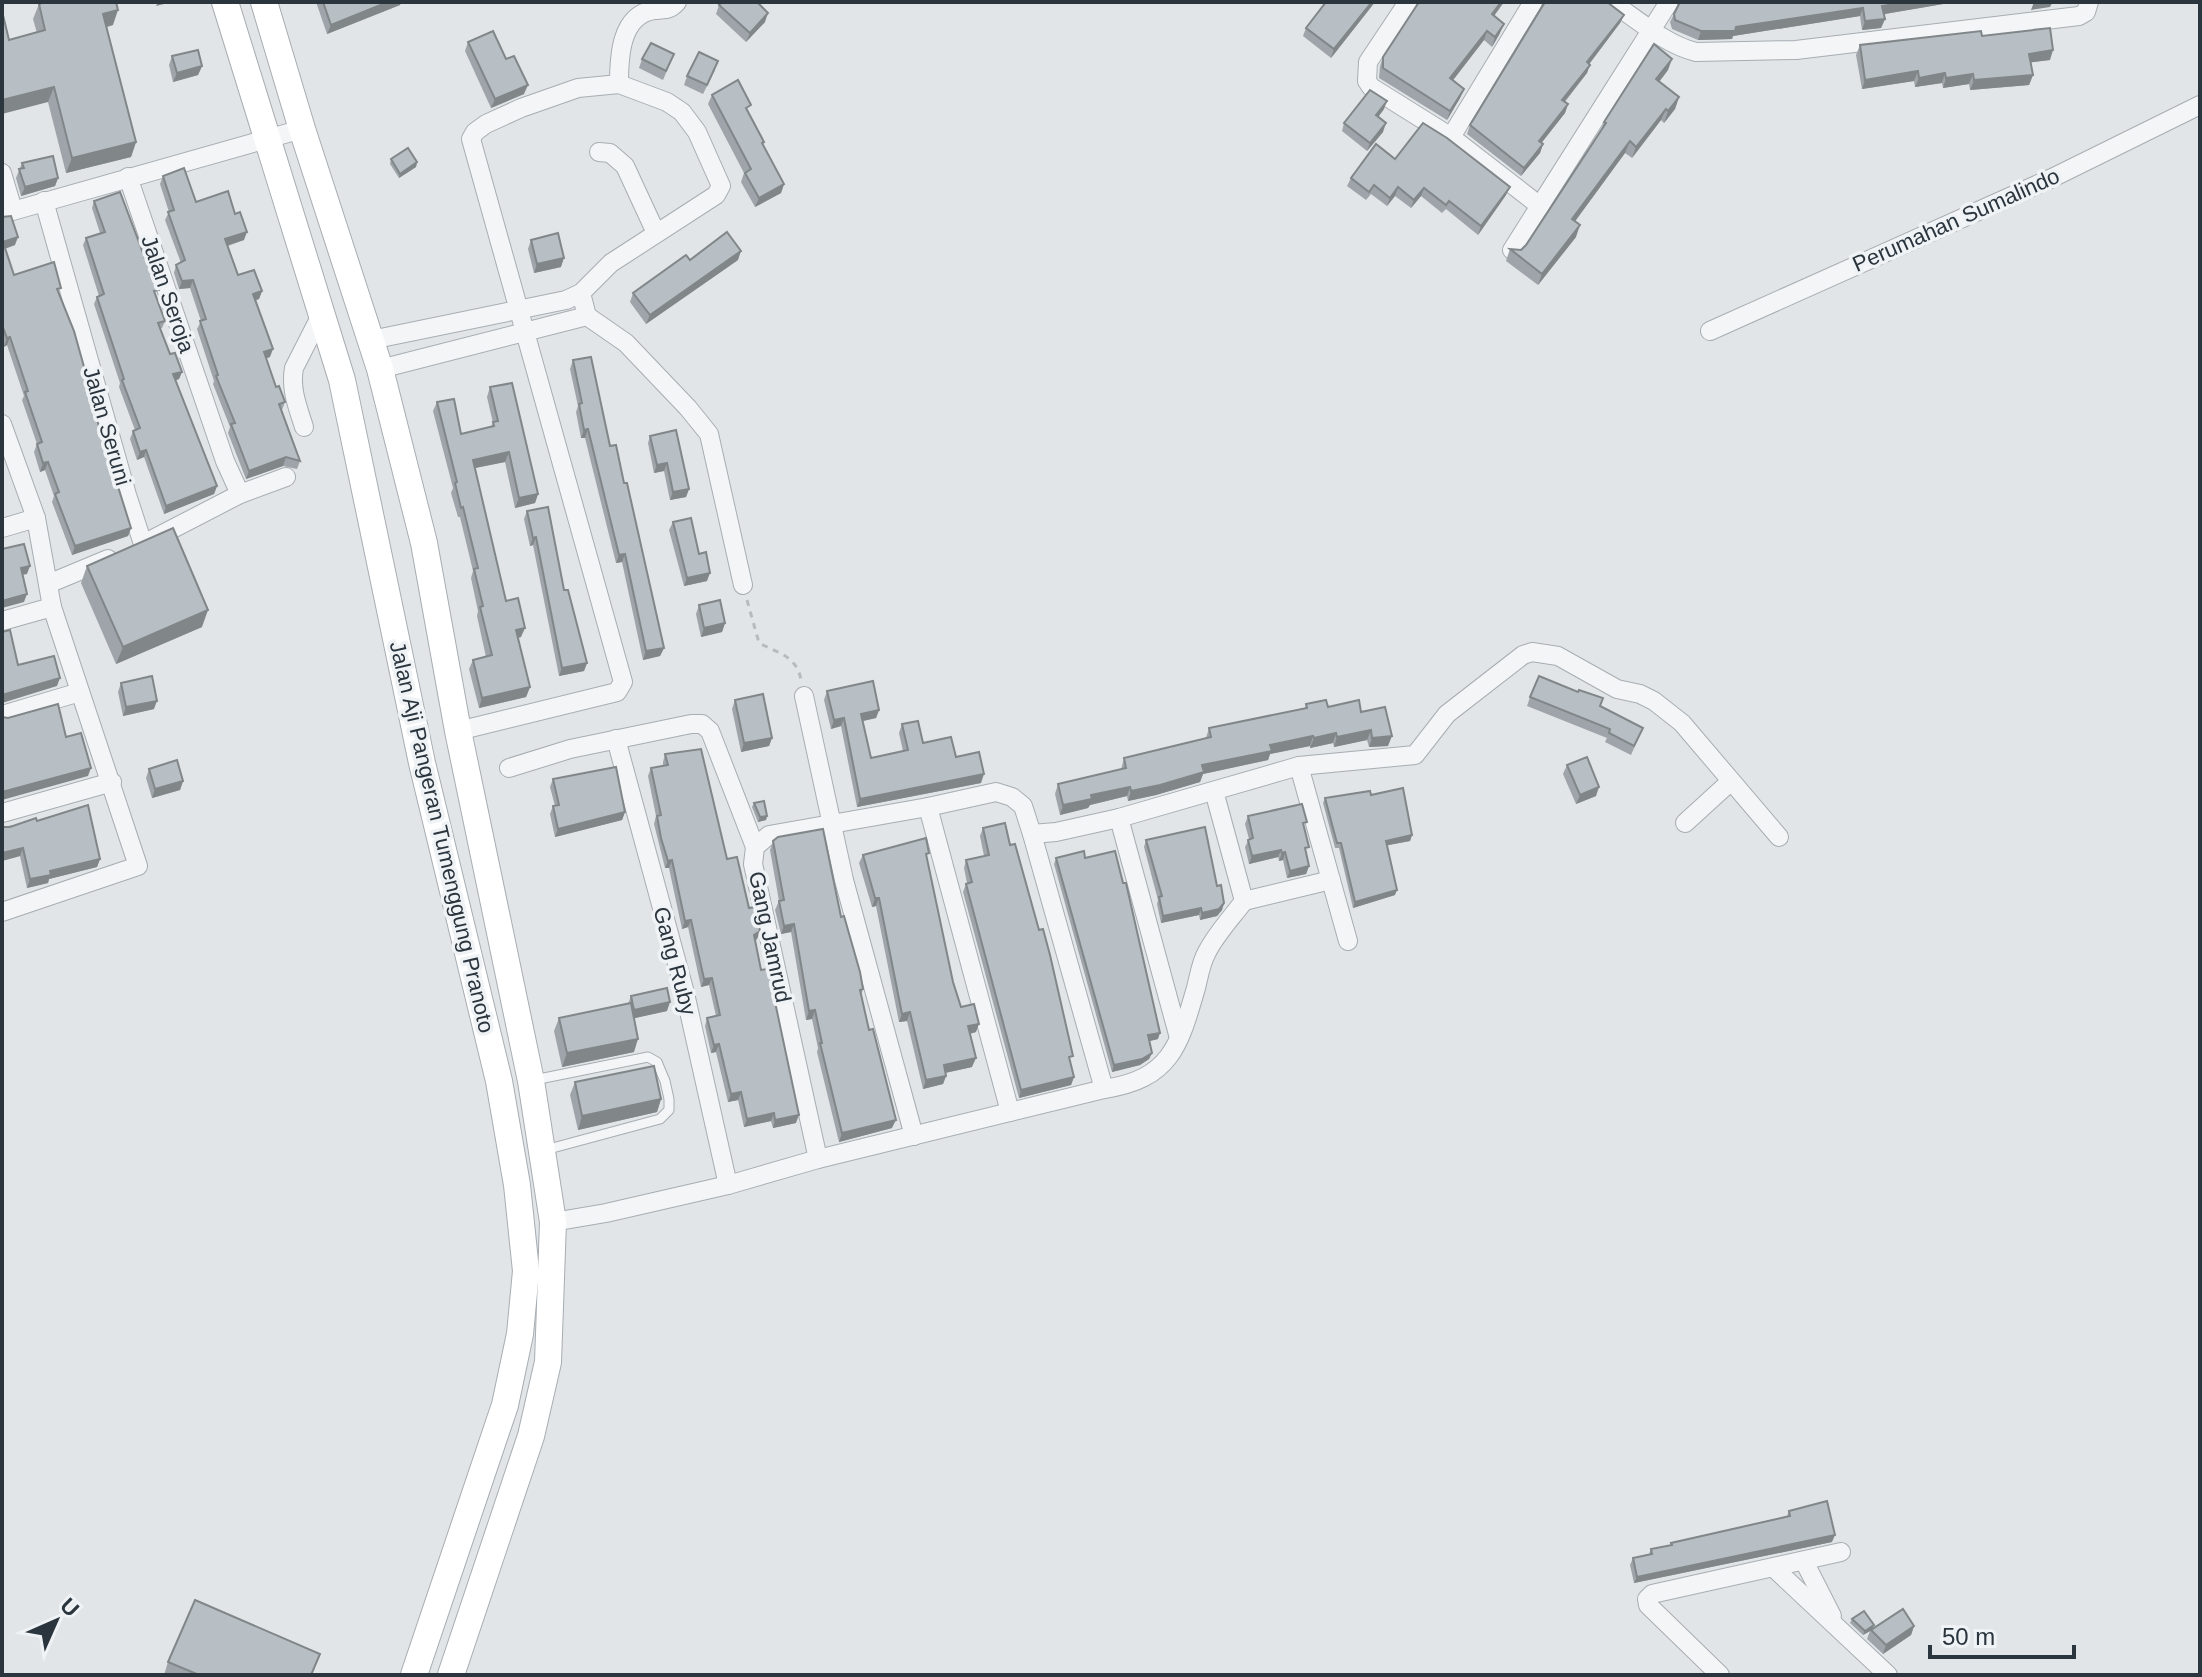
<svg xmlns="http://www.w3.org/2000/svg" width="2202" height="1677" font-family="Arial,sans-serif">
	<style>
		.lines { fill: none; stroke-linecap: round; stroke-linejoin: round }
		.service-casing { stroke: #a7adb2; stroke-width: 11 }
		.minor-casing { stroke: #a7adb2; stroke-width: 20 }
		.secondary-casing { stroke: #a7adb2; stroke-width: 28 }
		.path { stroke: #b7bbc0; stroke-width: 3; stroke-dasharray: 6 6; stroke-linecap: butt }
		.service { stroke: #f3f5f7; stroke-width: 9 }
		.minor { stroke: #f3f5f7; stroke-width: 18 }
		.secondary { stroke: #fff; stroke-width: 26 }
		.wall { fill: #9ea4a9 }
		.shaded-wall { fill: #818689 }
		.building { fill: #b8bfc4; stroke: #818689; stroke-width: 2 }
		.labels { text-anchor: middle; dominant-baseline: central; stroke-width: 7; stroke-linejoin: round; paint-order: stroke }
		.street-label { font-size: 22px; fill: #2b353e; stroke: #f0f3f6 }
	</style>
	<rect width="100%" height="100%" fill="#e1e5e8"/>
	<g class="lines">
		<g class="service-casing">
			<polyline id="service" points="534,1080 648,1057 657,1062 665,1081 669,1099 669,1110 660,1119 545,1150"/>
		</g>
		<g class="minor-casing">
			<g id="minor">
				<polyline points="1408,2 1368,62 1367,81 1371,87 1451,137 1540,206"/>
				<path d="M1611,2C1637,19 1666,45 1696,52L1796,50L2079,16L2086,12L2089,2"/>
				<path d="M619,84C619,58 620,15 654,10C665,9 669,11 677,2"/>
				<polyline points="1451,137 1533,2"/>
				<polyline points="599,152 610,153 625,166 656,233"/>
				<polyline points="2,173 13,210"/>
				<polyline points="128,177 225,461 240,494"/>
				<polyline points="44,201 127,495 143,544"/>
				<polyline points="2,214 302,129"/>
				<polyline points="1512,250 1669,2"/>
				<polyline points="581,293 587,316 626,343 688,408 709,434 743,585"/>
				<polyline points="1710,331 2052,178 2200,105"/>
				<polyline points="371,340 566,300 581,293 611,263 716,195 721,186 697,132 682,112 667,102 619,84 578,88 521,108 486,124 475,132 471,139 623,682 617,692 458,731"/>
				<polyline points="380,369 587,316"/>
				<polyline points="2,424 36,518"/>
				<path d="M304,427C298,408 290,389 294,368L322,313"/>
				<polyline points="2,528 36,518 52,607 138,866 2,912"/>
				<polyline points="153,539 240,494 286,477"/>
				<polyline points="48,584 108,559"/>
				<polyline points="2,621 52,607"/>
				<polyline points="804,696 844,880 914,1136"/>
				<polyline points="2,715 80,692"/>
				<polyline points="616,739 684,989 728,1185"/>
				<polyline points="1299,766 1348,941"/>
				<polyline points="509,768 570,749 691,724 702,724 710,731 755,847 753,864 818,1159"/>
				<polyline points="928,807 1010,1112"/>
				<polyline points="2,813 112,782"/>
				<polyline points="1119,818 1179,1038"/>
				<polyline points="1685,823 1731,781"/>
				<polyline points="1032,834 1104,1089"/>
				<polyline points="755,847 769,835 928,807 996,792 1012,797 1023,806 1032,834 1056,832 1119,818 1299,766 1415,755 1447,714 1523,655 1532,652 1558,656 1617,689 1640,694 1654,701 1682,723 1779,837"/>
				<polyline points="1244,901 1331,880"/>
				<path d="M553,1222L606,1213L728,1185L818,1159L1104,1089C1170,1079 1179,1047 1196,988C1199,976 1201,962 1207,952C1216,934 1232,917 1244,901L1214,791"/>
				<polyline points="1804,1561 1832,1616"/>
				<polyline points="1775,1569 1888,1675"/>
				<polyline points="1720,1675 1648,1605 1647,1599 1652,1594 1841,1552"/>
			</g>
		</g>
		<g class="secondary-casing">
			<g id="secondary">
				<polyline points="225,2 342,380 422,763 499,1081 517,1185 526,1271 520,1334 505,1405 414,1675"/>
				<polyline points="264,2 302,129 380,369 424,543 458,731 531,1081 553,1222 548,1362 531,1436 451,1675"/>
			</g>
		</g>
		<path class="path" d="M747,600L759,643C778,653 797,656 801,680"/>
		<use href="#service" class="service"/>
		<use href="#minor" class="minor"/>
		<use href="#secondary" class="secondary"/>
	</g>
	<g class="wall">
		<polygon points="316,2 401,2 400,5 327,34"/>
		<polygon points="1375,2 1331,58 1303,36 1306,28"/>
		<polygon points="1504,2 1494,16 1500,33 1492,47 1484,40 1453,80 1464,89 1460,98 1447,120 1379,78 1380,66 1383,57"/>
		<polygon points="1544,2 1607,2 1624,15 1620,23 1589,64 1587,73 1565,102 1568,104 1565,113 1541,143 1543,144 1540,153 1521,176 1467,134 1470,125"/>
		<polygon points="1680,2 1955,2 1884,14 1885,19 1881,28 1862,30 1860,16 1733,36 1732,39 1698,40 1672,29 1670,22"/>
		<polygon points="39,4 113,25 107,27 136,142 131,157 66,173 48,102 9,40 37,33 33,19"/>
		<polygon points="719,5 765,22 746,42 716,14"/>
		<polygon points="1982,36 2050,60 2031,62 2033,75 2029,85 1970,90 1969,84 1943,88 1942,83 1915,87 1914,81 1862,89 1856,55 1860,45"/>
		<polygon points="468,42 506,59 524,94 491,108 465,51"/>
		<polygon points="674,54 663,80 639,68 642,59"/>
		<polygon points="172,56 202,66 198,75 173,82 169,65"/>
		<polygon points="715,70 703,94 684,85 687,76"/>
		<polygon points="1668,70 1659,82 1679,97 1675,109 1664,123 1661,120 1632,158 1625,153 1575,221 1576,237 1538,285 1506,261 1510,249 1521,250 1526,245 1601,130 1604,122"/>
		<polygon points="712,95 748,113 764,142 763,145 784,184 781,193 755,207 741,182 744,173 708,104"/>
		<polygon points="1384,109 1378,117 1383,132 1367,151 1342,131 1344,123"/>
		<polygon points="391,159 417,162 416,167 399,178 390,164"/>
		<polygon points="1395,159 1506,195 1478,235 1446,209 1442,213 1421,196 1411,208 1395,196 1387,206 1371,194 1366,200 1347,186 1351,178"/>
		<polygon points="22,163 58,178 55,186 21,196 16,178"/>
		<polygon points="163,176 244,240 228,246 238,275 262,291 259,299 256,300 270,357 266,358 276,387 285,402 282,410 300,461 297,469 283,466 246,479 228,433 230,427 213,384 214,381 197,329 201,321 190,288 179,289 174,273 176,265 181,263 165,220 169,212 160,184"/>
		<polygon points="94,201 156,297 165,321 162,328 160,329 170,354 182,372 179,379 176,380 217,486 214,494 164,514 144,457 137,460 130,439 133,431 135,430 119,387 120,383 94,304 97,297 99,296 83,245 86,238 100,233 92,208"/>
		<polygon points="2,217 15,245 5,248 14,275 59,294 95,406 94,410 131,528 128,536 72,555 52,502 54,496 45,470 40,472 34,452 37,444 22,400 24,396 7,345 4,347 2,342"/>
		<polygon points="531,240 561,267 534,273 528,249"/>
		<polygon points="738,260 646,324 630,302 633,293"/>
		<polygon points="573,360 610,446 624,483 664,648 660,656 643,660 622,562 616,563 585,438 581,438 576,412 578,406 570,369"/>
		<polygon points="490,387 538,494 535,503 515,508 505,462 475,468 506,601 521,637 518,638 530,687 526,697 479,708 469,669 473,660 486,657 477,616 478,611 471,578 473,571 460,517 458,517 451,493 453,488 433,411 437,402 461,434 491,427 493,423 487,397"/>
		<polygon points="650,436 689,489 686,497 670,500 664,471 654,473 648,443"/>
		<polygon points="527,511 564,590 587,663 584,671 559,676 533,545 530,546 524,519"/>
		<polygon points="673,522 699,554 707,581 684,586 669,530"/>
		<polygon points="87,566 202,627 116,664 81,583"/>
		<polygon points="699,605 725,623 722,632 701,637 696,614"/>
		<polygon points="121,683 154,709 123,716 118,692"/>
		<polygon points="827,691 879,710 876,718 863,721 871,758 903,751 899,733 902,724 923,743 956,757 981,783 857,807 841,726 831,729 824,700"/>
		<polygon points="1530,697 1600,706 1643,728 1631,755 1605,742 1607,738 1527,706"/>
		<polygon points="735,700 772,738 769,746 741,752 732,709"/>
		<polygon points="1306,704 1361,712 1388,746 1369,747 1367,740 1334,747 1333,743 1310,748 1310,746 1270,754 1268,760 1203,774 1200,782 1156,795 1128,801 1127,796 1090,805 1088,808 1060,815 1055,794 1058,784 1121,770 1124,758 1206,738 1209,728 1305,709"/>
		<polygon points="665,754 727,859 760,931 757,939 755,941 796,1123 773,1128 771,1121 744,1127 738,1100 728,1102 716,1052 711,1053 705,1026 707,1018 716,1016 709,985 701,987 688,927 682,929 669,868 665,868 654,824 656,816 648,776 651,768 663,766 663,762"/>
		<polygon points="1567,765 1596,796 1576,804 1563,774"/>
		<polygon points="149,769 183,781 180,790 152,798 146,778"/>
		<polygon points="553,779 625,812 622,820 555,837 550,814 553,806 555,806 550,787"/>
		<polygon points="1371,795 1412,835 1410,841 1387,845 1395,895 1353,908 1339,848 1335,848 1323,803 1325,798"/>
		<polygon points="754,803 767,816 766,820 758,822 752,807"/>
		<polygon points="1248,816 1305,829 1306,854 1309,866 1306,874 1287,878 1283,860 1279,861 1278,857 1249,864 1245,847 1249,839 1245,824"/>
		<polygon points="37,821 100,859 97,867 49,879 48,883 27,888 20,856 2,861 2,827"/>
		<polygon points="983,828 1010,845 1074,1077 1071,1085 1019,1098 963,892 966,884 967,883 964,868 966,860 984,856 980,836"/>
		<polygon points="1146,840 1217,886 1224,903 1222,910 1217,916 1200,920 1199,915 1161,923 1157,904 1158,900 1144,847"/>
		<polygon points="773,841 841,917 863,989 861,995 869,1030 892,1128 839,1142 817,1052 818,1048 812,1019 806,1020 791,932 781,934 775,910 779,901 770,850"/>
		<polygon points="863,855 927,859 953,982 961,1007 976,1032 970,1034 972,1067 945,1073 946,1076 943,1084 923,1089 907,1021 899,1022 876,906 872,907 859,863"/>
		<polygon points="1056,858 1085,858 1158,1039 1149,1041 1152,1053 1149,1059 1140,1065 1112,1072 1054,864"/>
		<polygon points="631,996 667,1011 634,1018 634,1052 562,1067 554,1031 559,1018 628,1004"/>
		<polygon points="575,1082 661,1099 657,1112 578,1130 570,1095"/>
		<polygon points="1789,1511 1832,1542 1634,1583 1630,1565 1633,1558 1649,1554 1651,1549 1670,1546 1671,1543 1787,1516"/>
		<polygon points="1852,1619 1874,1625 1872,1629 1914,1626 1911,1635 1883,1654 1867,1639 1870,1631 1863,1635 1850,1623"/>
		<polygon points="320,1654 312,1675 164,1675 168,1662"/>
	</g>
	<g class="shaded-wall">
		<polygon points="158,2 172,2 156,6"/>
		<polygon points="388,2 401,2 400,5 327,34 331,25"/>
		<polygon points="1372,2 1375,2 1331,58 1334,49"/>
		<polygon points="1501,2 1504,2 1488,24 1492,14"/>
		<polygon points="1907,2 1955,2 1879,15 1882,6"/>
		<polygon points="2034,2 2057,2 2052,3 2050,7 2031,10"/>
		<polygon points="1863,8 1860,16 1733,36 1732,39 1698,40 1701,31 1736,27"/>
		<polygon points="118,10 113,25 98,29 103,14"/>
		<polygon points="768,13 765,22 746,42 750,33"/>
		<polygon points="1624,15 1620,23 1584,71 1587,62"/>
		<polygon points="1885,19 1881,28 1862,30 1865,21"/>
		<polygon points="1504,24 1500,33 1492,47 1495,37"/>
		<polygon points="1487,31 1484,40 1447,88 1450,78"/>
		<polygon points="2053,50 2050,60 2026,63 2029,54"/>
		<polygon points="1672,59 1668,70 1652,91 1656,79"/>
		<polygon points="1590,65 1587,73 1559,108 1562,100"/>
		<polygon points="202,66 198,75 173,82 177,73"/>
		<polygon points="1918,71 1914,81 1862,89 1865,80"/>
		<polygon points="1945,73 1942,83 1915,87 1919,78"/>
		<polygon points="1973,74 1969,84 1943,88 1946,78"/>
		<polygon points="2033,75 2029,85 1970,90 1974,80"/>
		<polygon points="528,85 524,94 491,108 495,99"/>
		<polygon points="54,87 48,102 2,114 2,100"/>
		<polygon points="1464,89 1460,98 1447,120 1450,111"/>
		<polygon points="1679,97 1675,109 1664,123 1668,111"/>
		<polygon points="1387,101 1384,109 1373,124 1376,115"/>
		<polygon points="1568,104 1565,113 1536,150 1539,141"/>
		<polygon points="1666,109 1661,120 1632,158 1636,147"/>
		<polygon points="1386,123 1383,132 1367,151 1370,143"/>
		<polygon points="1630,141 1625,153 1568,231 1572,219"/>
		<polygon points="136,142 131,157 66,173 72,158"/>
		<polygon points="1543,144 1540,153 1521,176 1524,168"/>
		<polygon points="417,162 416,167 399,178 400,174"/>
		<polygon points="58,178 55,186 21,196 25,187"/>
		<polygon points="784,184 781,193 755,207 759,198"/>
		<polygon points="1398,187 1395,196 1387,206 1390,198"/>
		<polygon points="1510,187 1506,195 1478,235 1481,226"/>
		<polygon points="1424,188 1421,196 1411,208 1414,200"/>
		<polygon points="1580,225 1576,237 1538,285 1542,274"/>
		<polygon points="247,232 244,240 222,247 225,239"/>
		<polygon points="18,237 15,245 2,250 3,242"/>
		<polygon points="741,251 738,260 646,324 650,315"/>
		<polygon points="564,258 561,267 534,273 537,264"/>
		<polygon points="193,280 190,288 179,289 182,281"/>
		<polygon points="262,291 259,299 250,302 253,294"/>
		<polygon points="10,337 7,345 4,347 7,338"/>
		<polygon points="273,349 270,357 261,360 264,352"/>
		<polygon points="182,372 179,379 171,382 173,374"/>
		<polygon points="588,429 585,438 581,438 584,430"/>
		<polygon points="146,450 144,457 137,460 140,452"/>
		<polygon points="509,452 505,462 470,469 473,460"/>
		<polygon points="286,457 283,466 246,479 249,471"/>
		<polygon points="48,462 45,470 40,472 43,463"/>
		<polygon points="667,463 664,471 654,473 657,465"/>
		<polygon points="217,486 214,494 164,514 166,506"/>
		<polygon points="689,489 686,497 670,500 673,492"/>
		<polygon points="538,494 535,503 515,508 519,498"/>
		<polygon points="131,528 128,536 72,555 75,546"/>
		<polygon points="536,537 533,545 530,546 533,538"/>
		<polygon points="625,554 622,562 616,563 619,555"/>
		<polygon points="30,566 27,574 18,576 21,568"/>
		<polygon points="710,573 707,581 684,586 687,578"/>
		<polygon points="27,594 24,602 2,608 2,601"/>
		<polygon points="208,610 202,627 116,664 123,647"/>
		<polygon points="725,623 722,632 701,637 704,628"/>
		<polygon points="525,628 521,637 512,639 516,630"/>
		<polygon points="664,648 660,656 643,660 646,651"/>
		<polygon points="587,663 584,671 559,676 562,668"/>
		<polygon points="60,678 57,686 2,703 2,695"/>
		<polygon points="530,687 526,697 479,708 482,698"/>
		<polygon points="157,701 154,709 123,716 126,707"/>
		<polygon points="879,710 876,718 858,722 861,714"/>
		<polygon points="844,718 841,726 831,729 834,720"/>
		<polygon points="1371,730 1367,740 1334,747 1337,737"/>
		<polygon points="1336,733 1333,743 1310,748 1314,738"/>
		<polygon points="1313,736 1310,746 1270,754 1268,760 1203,774 1200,782 1156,795 1128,801 1131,791 1202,765 1270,745"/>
		<polygon points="1392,736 1388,746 1369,747 1372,738"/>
		<polygon points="772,738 769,746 741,752 744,743"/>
		<polygon points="91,768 88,776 2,800 2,792"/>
		<polygon points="984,774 981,783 857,807 860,799"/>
		<polygon points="183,781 180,790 152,798 155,789"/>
		<polygon points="1130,787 1127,796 1090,805 1088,808 1060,815 1063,805 1091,795"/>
		<polygon points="1599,787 1596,796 1576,804 1580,795"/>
		<polygon points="625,812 622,820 555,837 558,829"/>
		<polygon points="767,816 766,820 758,822 760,817"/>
		<polygon points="1412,835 1410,841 1384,846 1386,841"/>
		<polygon points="23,848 20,856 2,861 2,853"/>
		<polygon points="1281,850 1278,857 1249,864 1252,856"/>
		<polygon points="1285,852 1283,860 1279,861 1282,853"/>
		<polygon points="100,859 97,867 49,879 48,883 27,888 30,879 50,871"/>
		<polygon points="672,860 669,868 665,868 668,861"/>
		<polygon points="1309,866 1306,874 1287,878 1290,871"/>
		<polygon points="1397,890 1395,895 1353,908 1355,902"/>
		<polygon points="875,898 879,898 876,906 872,907"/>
		<polygon points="1224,903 1222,910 1217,916 1200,920 1202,913"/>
		<polygon points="1201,908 1199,915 1161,923 1163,916"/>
		<polygon points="691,920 688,927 682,929 685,921"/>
		<polygon points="794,924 791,932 781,934 784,926"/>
		<polygon points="760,931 757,939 751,943 754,935"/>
		<polygon points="712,978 709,985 701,987 704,979"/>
		<polygon points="670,1002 667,1011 631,1019 634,1010"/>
		<polygon points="815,1010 812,1019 806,1020 809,1011"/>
		<polygon points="910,1012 907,1021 899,1022 902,1014"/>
		<polygon points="979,1024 976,1032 965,1035 968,1026"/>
		<polygon points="1160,1033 1158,1039 1146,1042 1148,1035"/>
		<polygon points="638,1039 634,1052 562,1067 567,1053"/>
		<polygon points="719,1044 716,1052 711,1053 714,1045"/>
		<polygon points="1152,1053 1149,1059 1140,1065 1112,1072 1114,1065"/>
		<polygon points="976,1058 972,1067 940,1074 944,1065"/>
		<polygon points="946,1076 943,1084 923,1089 926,1080"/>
		<polygon points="1074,1077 1071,1085 1019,1098 1021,1090"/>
		<polygon points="741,1092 738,1100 728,1102 731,1094"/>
		<polygon points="661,1099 657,1112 578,1130 582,1116"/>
		<polygon points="774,1113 771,1121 744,1127 747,1119"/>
		<polygon points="799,1115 796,1123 773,1128 775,1120"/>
		<polygon points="896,1120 892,1128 839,1142 842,1133"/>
		<polygon points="1835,1535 1832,1542 1634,1583 1637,1577"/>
		<polygon points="1874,1625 1872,1630 1863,1635 1865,1631"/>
		<polygon points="1914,1626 1911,1635 1883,1654 1886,1645"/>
	</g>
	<g class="building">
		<polygon points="45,2 116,2 118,10 103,14 136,142 72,158 54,87 2,100 2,11 9,40 45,30 39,4"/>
		<polygon points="323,2 388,2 331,25"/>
		<polygon points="722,2 757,2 768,13 750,33 719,5"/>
		<polygon points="1326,2 1372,2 1334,49 1306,28"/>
		<polygon points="1419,2 1501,2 1492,14 1504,24 1495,37 1487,31 1450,78 1464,89 1450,111 1383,68 1383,57"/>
		<polygon points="1545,2 1607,2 1624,15 1587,62 1590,65 1562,100 1568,104 1539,141 1543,144 1524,168 1470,125"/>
		<polygon points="1680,2 1907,2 1882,6 1885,19 1865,21 1863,8 1736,27 1735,31 1701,31 1675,20 1674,14"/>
		<polygon points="2050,28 2053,50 2029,54 2033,75 1974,80 1973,74 1946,78 1945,73 1919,78 1918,71 1865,80 1860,45 1981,31 1982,36"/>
		<polygon points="493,31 506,59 514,56 528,85 495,99 468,42"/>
		<polygon points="651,43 674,54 666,71 642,59"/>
		<polygon points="1654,44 1672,59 1656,79 1679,97 1668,111 1666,109 1636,147 1630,141 1572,219 1580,225 1542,274 1510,249 1521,250 1526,245 1606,123 1604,122"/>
		<polygon points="198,50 202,66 177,73 172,56"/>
		<polygon points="699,52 718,61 707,85 687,76"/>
		<polygon points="738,80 751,105 746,108 764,142 762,143 784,184 759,198 745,173 751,169 712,95"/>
		<polygon points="1370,90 1387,101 1376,115 1386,123 1370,143 1344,123"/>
		<polygon points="1423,123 1447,138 1510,187 1481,226 1449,201 1446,205 1424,188 1414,200 1398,187 1390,198 1374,185 1369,192 1351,178 1376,144 1395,159"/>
		<polygon points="408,148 417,162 400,174 391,159"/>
		<polygon points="53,156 58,178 25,187 19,169 24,168 22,163"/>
		<polygon points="184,168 196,202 228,191 235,214 240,212 247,232 225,239 238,275 254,270 262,291 253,294 273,349 264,352 276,387 279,386 285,402 279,404 300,461 286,457 249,471 231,424 235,423 216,376 218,375 200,321 206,319 193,280 182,281 176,265 185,260 168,212 174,210 163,176"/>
		<polygon points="120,192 151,274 154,273 159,290 154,291 165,321 158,323 170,354 175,353 182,372 173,374 217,486 166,506 146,450 140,452 133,431 140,428 122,380 124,379 97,297 104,294 86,238 105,232 94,201"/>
		<polygon points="11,216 18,237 3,242 14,275 54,262 61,288 57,289 74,331 95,406 93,407 131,528 75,546 55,494 59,492 48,462 43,463 37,444 42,442 25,392 28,391 10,337 7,338 2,325 2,317 3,317 2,313 2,217"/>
		<polygon points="727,232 741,251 650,315 633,293 686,255 690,260"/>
		<polygon points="558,233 564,258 537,264 531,240"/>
		<polygon points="591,357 610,446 616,445 624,483 627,483 664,648 646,651 625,554 619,555 588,429 584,430 579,404 582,403 573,360"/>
		<polygon points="512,383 538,494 519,498 509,452 473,460 506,601 518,598 525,628 516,630 530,687 482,698 473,660 492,655 480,607 483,606 474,569 478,568 463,507 461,508 455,483 457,482 437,402 454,399 461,434 494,426 493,422 498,421 490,387"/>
		<polygon points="676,430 689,489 673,492 667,463 657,465 650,436"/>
		<polygon points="548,507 564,590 568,590 587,663 562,668 536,537 533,538 527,511"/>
		<polygon points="691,518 699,554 706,552 710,573 687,578 673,522"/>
		<polygon points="173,528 208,610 123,647 87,566"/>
		<polygon points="24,544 30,566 21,568 27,594 2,601 2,549"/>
		<polygon points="720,600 725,623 704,628 699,605"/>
		<polygon points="10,630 18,665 54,656 60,678 2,695 2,632"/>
		<polygon points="152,676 157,701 126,707 121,683"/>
		<polygon points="1539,676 1578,692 1579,690 1603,698 1600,706 1643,728 1634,746 1609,733 1610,729 1530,697"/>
		<polygon points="873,681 879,710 861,714 871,758 908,750 902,724 918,721 923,743 951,737 956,757 979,752 984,774 860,799 844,718 834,720 827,691"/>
		<polygon points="763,694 772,738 744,743 735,700"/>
		<polygon points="1326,700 1328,707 1359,700 1361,712 1385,707 1392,736 1372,738 1371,730 1337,737 1336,733 1314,738 1313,736 1270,745 1272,751 1202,765 1204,772 1160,785 1131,791 1130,787 1091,795 1092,799 1063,805 1058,784 1126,768 1124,758 1211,737 1209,728 1307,708 1306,704"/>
		<polygon points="58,704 66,737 81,733 91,768 2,792 2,717 8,718"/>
		<polygon points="701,749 727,859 737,857 749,908 755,907 760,931 754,935 761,970 768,969 799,1115 775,1120 774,1113 747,1119 741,1092 731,1094 719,1044 714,1045 707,1018 720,1015 712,978 704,979 691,920 685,921 672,860 668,861 661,838 657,816 661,815 651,768 668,765 665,754"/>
		<polygon points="1587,757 1599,787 1580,795 1567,765"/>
		<polygon points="177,760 183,781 155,789 149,769"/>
		<polygon points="616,767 625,812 558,829 553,806 559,805 553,779"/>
		<polygon points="1403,788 1412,835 1386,841 1397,890 1355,902 1341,843 1337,843 1325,798 1370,791 1371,795"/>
		<polygon points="764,801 767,816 760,817 754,803"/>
		<polygon points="1302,804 1307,822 1303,823 1309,847 1305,848 1309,866 1290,871 1285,852 1282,853 1281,850 1252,856 1248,840 1253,838 1248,816"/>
		<polygon points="88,805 100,859 50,871 51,875 30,879 23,848 2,853 2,827 10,827 36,818 37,821"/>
		<polygon points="1005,823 1010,845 1015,844 1039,930 1043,929 1050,955 1073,1056 1069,1057 1074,1077 1021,1090 966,884 972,882 966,860 989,855 983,828"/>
		<polygon points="1205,827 1217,886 1221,885 1224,903 1219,909 1202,913 1201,908 1163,916 1159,897 1162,896 1146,840"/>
		<polygon points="823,829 841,917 844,916 860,972 863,989 860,990 869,1030 873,1029 896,1120 842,1133 820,1043 822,1043 815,1010 809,1011 794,924 784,926 779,901 784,900 773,841 778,837"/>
		<polygon points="926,838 929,853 926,854 953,982 961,1007 974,1004 979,1024 968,1026 976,1058 944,1065 946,1076 926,1080 910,1012 902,1014 879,898 875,898 863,855"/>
		<polygon points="1084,851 1085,858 1115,851 1123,883 1126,883 1160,1033 1148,1035 1152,1053 1142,1059 1114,1065 1056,858"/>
		<polygon points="667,988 670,1002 634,1010 631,996"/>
		<polygon points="631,1003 638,1039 567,1053 559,1018"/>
		<polygon points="654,1066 661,1099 582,1116 575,1082"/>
		<polygon points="1827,1501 1835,1535 1637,1577 1633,1558 1652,1554 1651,1549 1672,1545 1671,1543 1790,1516 1789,1511"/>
		<polygon points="195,1600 320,1654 311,1675 199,1675 168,1662"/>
		<polygon points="1903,1609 1914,1626 1886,1645 1871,1630"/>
		<polygon points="1864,1611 1874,1625 1865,1631 1852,1619"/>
	</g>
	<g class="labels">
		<g class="street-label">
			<text transform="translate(1956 220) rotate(-24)">Perumahan Sumalindo</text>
			<text transform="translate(168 294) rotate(71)">Jalan Seroja</text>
			<text transform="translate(107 426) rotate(74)">Jalan Seruni</text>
			<text transform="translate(442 837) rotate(77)">Jalan Aji Pangeran Tumenggung Pranoto</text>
			<text transform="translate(770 937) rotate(78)">Gang Jamrud</text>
			<text transform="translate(675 961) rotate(75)">Gang Ruby</text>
		</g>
	</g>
	<rect width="2202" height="1677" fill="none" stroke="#2b353e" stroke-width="8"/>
	<g transform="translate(56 1621) rotate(45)" stroke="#f0f3f6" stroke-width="6" paint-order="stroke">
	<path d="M0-6L14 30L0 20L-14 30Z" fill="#2b353e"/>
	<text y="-12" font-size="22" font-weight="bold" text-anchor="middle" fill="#2b353e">U</text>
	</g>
	<path d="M1930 1645v12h144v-12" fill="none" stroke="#2b353e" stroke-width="4"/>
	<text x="1942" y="1645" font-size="24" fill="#2b353e" stroke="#f0f3f6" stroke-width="6" paint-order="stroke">50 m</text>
</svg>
